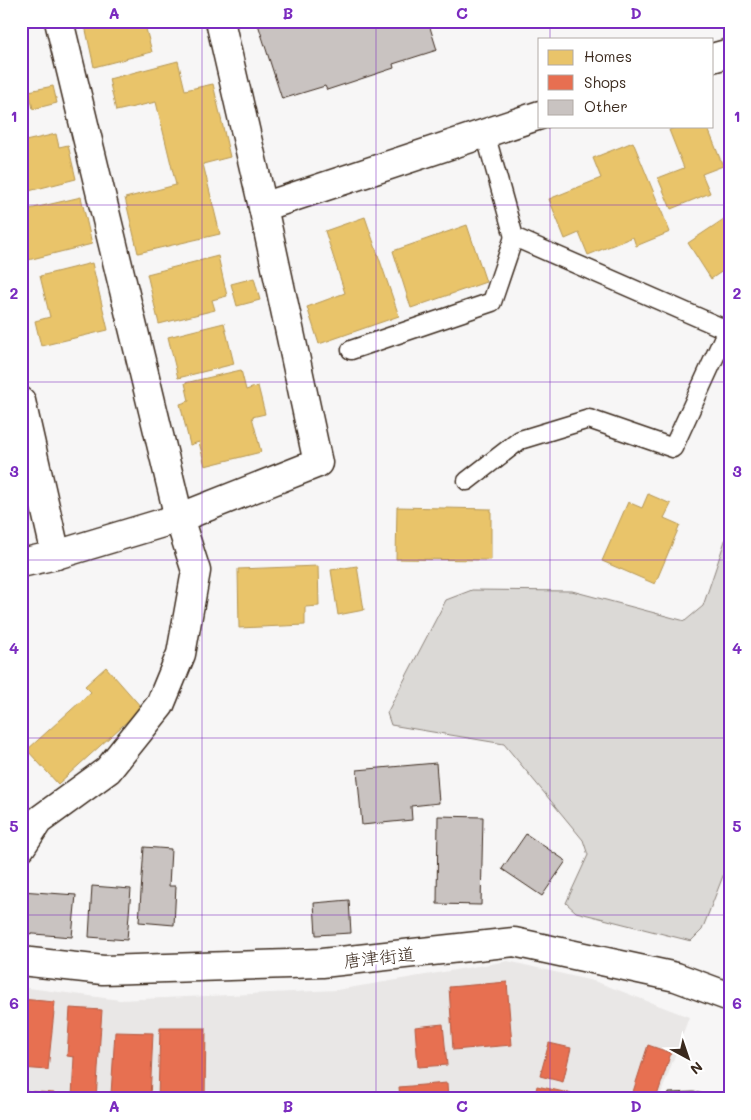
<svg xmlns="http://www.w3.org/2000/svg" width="751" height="1120" font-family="Mali,'Klee One',sans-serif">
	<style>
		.built { fill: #e9e7e6 }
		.green { fill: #dbd9d6; stroke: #8b827a }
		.homes { fill: #e9c46a; stroke: #b59653 }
		.shops { fill: #e76f51; stroke: #b35a42 }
		.building { fill: #c9c3c1; stroke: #3b2a1e }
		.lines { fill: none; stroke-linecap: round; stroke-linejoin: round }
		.service-casing { stroke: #3b2a1e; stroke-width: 21 }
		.minor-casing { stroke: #3b2a1e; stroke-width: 31 }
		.tertiary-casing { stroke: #3b2a1e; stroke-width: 31 }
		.service { stroke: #fff; stroke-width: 18 }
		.minor { stroke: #fff; stroke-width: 28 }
		.tertiary { stroke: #fff; stroke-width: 28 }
		.grid { fill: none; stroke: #7b2cbf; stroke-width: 1; stroke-opacity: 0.55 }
		.labels { text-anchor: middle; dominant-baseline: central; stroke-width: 5; stroke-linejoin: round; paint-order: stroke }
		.street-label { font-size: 18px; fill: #3b2a1e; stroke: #fff }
		.neatline { fill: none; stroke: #7b2cbf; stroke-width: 2 }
		.grid-label { font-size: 16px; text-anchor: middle; font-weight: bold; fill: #7b2cbf }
	</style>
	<rect width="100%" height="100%" fill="#f7f6f6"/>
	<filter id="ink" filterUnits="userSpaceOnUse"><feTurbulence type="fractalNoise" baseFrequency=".02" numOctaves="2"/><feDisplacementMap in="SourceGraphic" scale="10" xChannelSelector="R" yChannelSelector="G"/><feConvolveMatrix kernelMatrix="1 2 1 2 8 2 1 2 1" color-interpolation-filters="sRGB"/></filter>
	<g filter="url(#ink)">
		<polygon class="built" points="508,961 597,982 689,1017 659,1099 21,1099 21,987 120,1000 337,990"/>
		<polygon class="green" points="730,526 730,858 702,930 691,941 576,912 566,903 588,855 583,840 504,744 391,725 387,713 446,600 472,590 572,591 685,621 703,606"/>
		<g class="homes">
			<polygon points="21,21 36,21 37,24 21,28"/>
			<polygon points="84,21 144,21 152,52 94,67"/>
			<polygon points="21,50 27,74 21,75"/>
			<polygon points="178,61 185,90 213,84 230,157 203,164 220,234 138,253 125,198 176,185 156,102 116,111 109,79"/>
			<polygon points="53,86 57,103 33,109 29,91"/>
			<polygon points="678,126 707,126 723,166 702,174 710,193 671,209 658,178 684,168 669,130"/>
			<polygon points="56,134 59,147 68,145 76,179 21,193 21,142"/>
			<polygon points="633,142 670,232 636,246 633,237 588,255 579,233 565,239 549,199 601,178 593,158"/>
			<polygon points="81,197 92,244 24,261 21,249 21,211"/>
			<polygon points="730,215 730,266 711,279 688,243"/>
			<polygon points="365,217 399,316 319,344 307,307 345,293 325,231"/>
			<polygon points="467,225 486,282 411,308 393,251"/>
			<polygon points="218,256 227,296 212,300 215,310 159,324 147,274"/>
			<polygon points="92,263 108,330 41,346 35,321 50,317 40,276"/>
			<polygon points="254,278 260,300 237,306 231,284"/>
			<polygon points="224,323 234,364 178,378 168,337"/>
			<polygon points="241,370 246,390 258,386 265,414 252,417 261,452 205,466 199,442 190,445 180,404 189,401 185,383"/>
			<polygon points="648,494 671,504 664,518 680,525 655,584 602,561 628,502 642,508"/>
			<polygon points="397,507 491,509 491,560 396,559"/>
			<polygon points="318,566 319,606 305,607 305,625 239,628 238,569"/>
			<polygon points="357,566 364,610 338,615 331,570"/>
			<polygon points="106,667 142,708 58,784 27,750 91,692 85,686"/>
		</g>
		<g class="shops">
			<polygon points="507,982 512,1045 453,1050 449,987"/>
			<polygon points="21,999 55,1002 48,1070 21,1068"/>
			<polygon points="70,1008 102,1010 96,1099 72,1097 74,1057 67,1056"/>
			<polygon points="443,1024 447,1065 418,1067 415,1027"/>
			<polygon points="160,1028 206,1028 205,1099 158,1099"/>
			<polygon points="115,1032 153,1033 150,1099 132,1099 133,1095 111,1094"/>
			<polygon points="549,1043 571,1048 563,1082 540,1076"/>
			<polygon points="648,1045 671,1053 656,1099 632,1099 631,1098"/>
			<polygon points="447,1083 448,1099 400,1099 399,1087"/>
			<polygon points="537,1086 573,1094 571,1099 534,1099"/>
			<polygon points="21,1091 54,1093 54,1099 21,1099"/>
		</g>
		<g class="building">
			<polygon points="257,21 428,21 437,50 393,64 394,68 327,90 325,86 282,99"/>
			<polygon points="436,763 439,803 411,806 412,820 362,825 357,770"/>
			<polygon points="438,816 483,817 481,905 437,904"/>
			<polygon points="526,834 566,861 542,896 502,869"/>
			<polygon points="144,847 171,849 169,886 176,886 174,925 139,922"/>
			<polygon points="92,886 131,889 127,940 89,937"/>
			<polygon points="21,891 76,895 72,937 21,933"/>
			<polygon points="349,900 351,933 316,935 314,903"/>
			<polygon points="694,1092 716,1096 724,1099 667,1099 669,1093"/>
		</g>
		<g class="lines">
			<g class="service-casing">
				<g id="service">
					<polyline points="351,350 492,302 514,237"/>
					<polyline points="467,481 520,440 589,419 673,448 727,330 514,237 485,133"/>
				</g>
			</g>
			<g class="minor-casing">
				<g id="minor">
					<polyline points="712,58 730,53"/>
					<polyline points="263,207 540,115"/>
					<polyline points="21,401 56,555"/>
					<polyline points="21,563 56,555 179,518 318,463 263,207 220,21"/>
					<polyline points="21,847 38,821 108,770 160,705 181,654 196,571 179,518 59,21"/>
				</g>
			</g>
			<g class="tertiary-casing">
				<polyline id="tertiary" points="21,961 103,970 322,963 514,942 676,977 730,997"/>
			</g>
			<use href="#service" class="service"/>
			<use href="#minor" class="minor"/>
			<use href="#tertiary" class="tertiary"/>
		</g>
	</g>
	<path class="grid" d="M202,21V1099M376,21V1099M550,21V39M550,126V1099M21,205H730M21,382H730M21,560H730M21,738H730M21,915H730"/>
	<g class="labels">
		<g class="street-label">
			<text transform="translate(379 957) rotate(-6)">唐津街道</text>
		</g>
	</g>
	<rect width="751" height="1120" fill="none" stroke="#fff" stroke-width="55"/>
	<rect x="538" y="38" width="175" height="90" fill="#ffffff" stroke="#b1aaa5"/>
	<rect x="548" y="50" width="25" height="15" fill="#e9c46a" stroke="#b1aaa5"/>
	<text x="584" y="62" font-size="15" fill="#3b2a1e">Homes</text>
	<rect x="548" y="75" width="25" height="15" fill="#e76f51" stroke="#b1aaa5"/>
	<text x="584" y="88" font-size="15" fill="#3b2a1e">Shops</text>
	<rect x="548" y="100" width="25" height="15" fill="#c9c3c1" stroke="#b1aaa5"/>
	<text x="584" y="112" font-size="15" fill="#3b2a1e">Other</text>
	<g transform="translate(688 1058) rotate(140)" stroke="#ffffff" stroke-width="4" paint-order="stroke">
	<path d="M0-4L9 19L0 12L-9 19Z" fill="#3b2a1e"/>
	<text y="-8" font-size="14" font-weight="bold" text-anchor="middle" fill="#3b2a1e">N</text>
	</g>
	<rect x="28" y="28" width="696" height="1064" class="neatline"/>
	<g class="grid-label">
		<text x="114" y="19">A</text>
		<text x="288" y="19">B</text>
		<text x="462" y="19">C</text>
		<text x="636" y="19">D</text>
		<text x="14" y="122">1</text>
		<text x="737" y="122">1</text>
		<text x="14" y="299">2</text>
		<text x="737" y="299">2</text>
		<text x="14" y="477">3</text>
		<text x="737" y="477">3</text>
		<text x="14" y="654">4</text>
		<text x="737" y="654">4</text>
		<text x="14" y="832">5</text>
		<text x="737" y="832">5</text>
		<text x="14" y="1009">6</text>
		<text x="737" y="1009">6</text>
		<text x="114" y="1112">A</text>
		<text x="288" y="1112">B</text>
		<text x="462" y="1112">C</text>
		<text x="636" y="1112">D</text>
	</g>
</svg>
